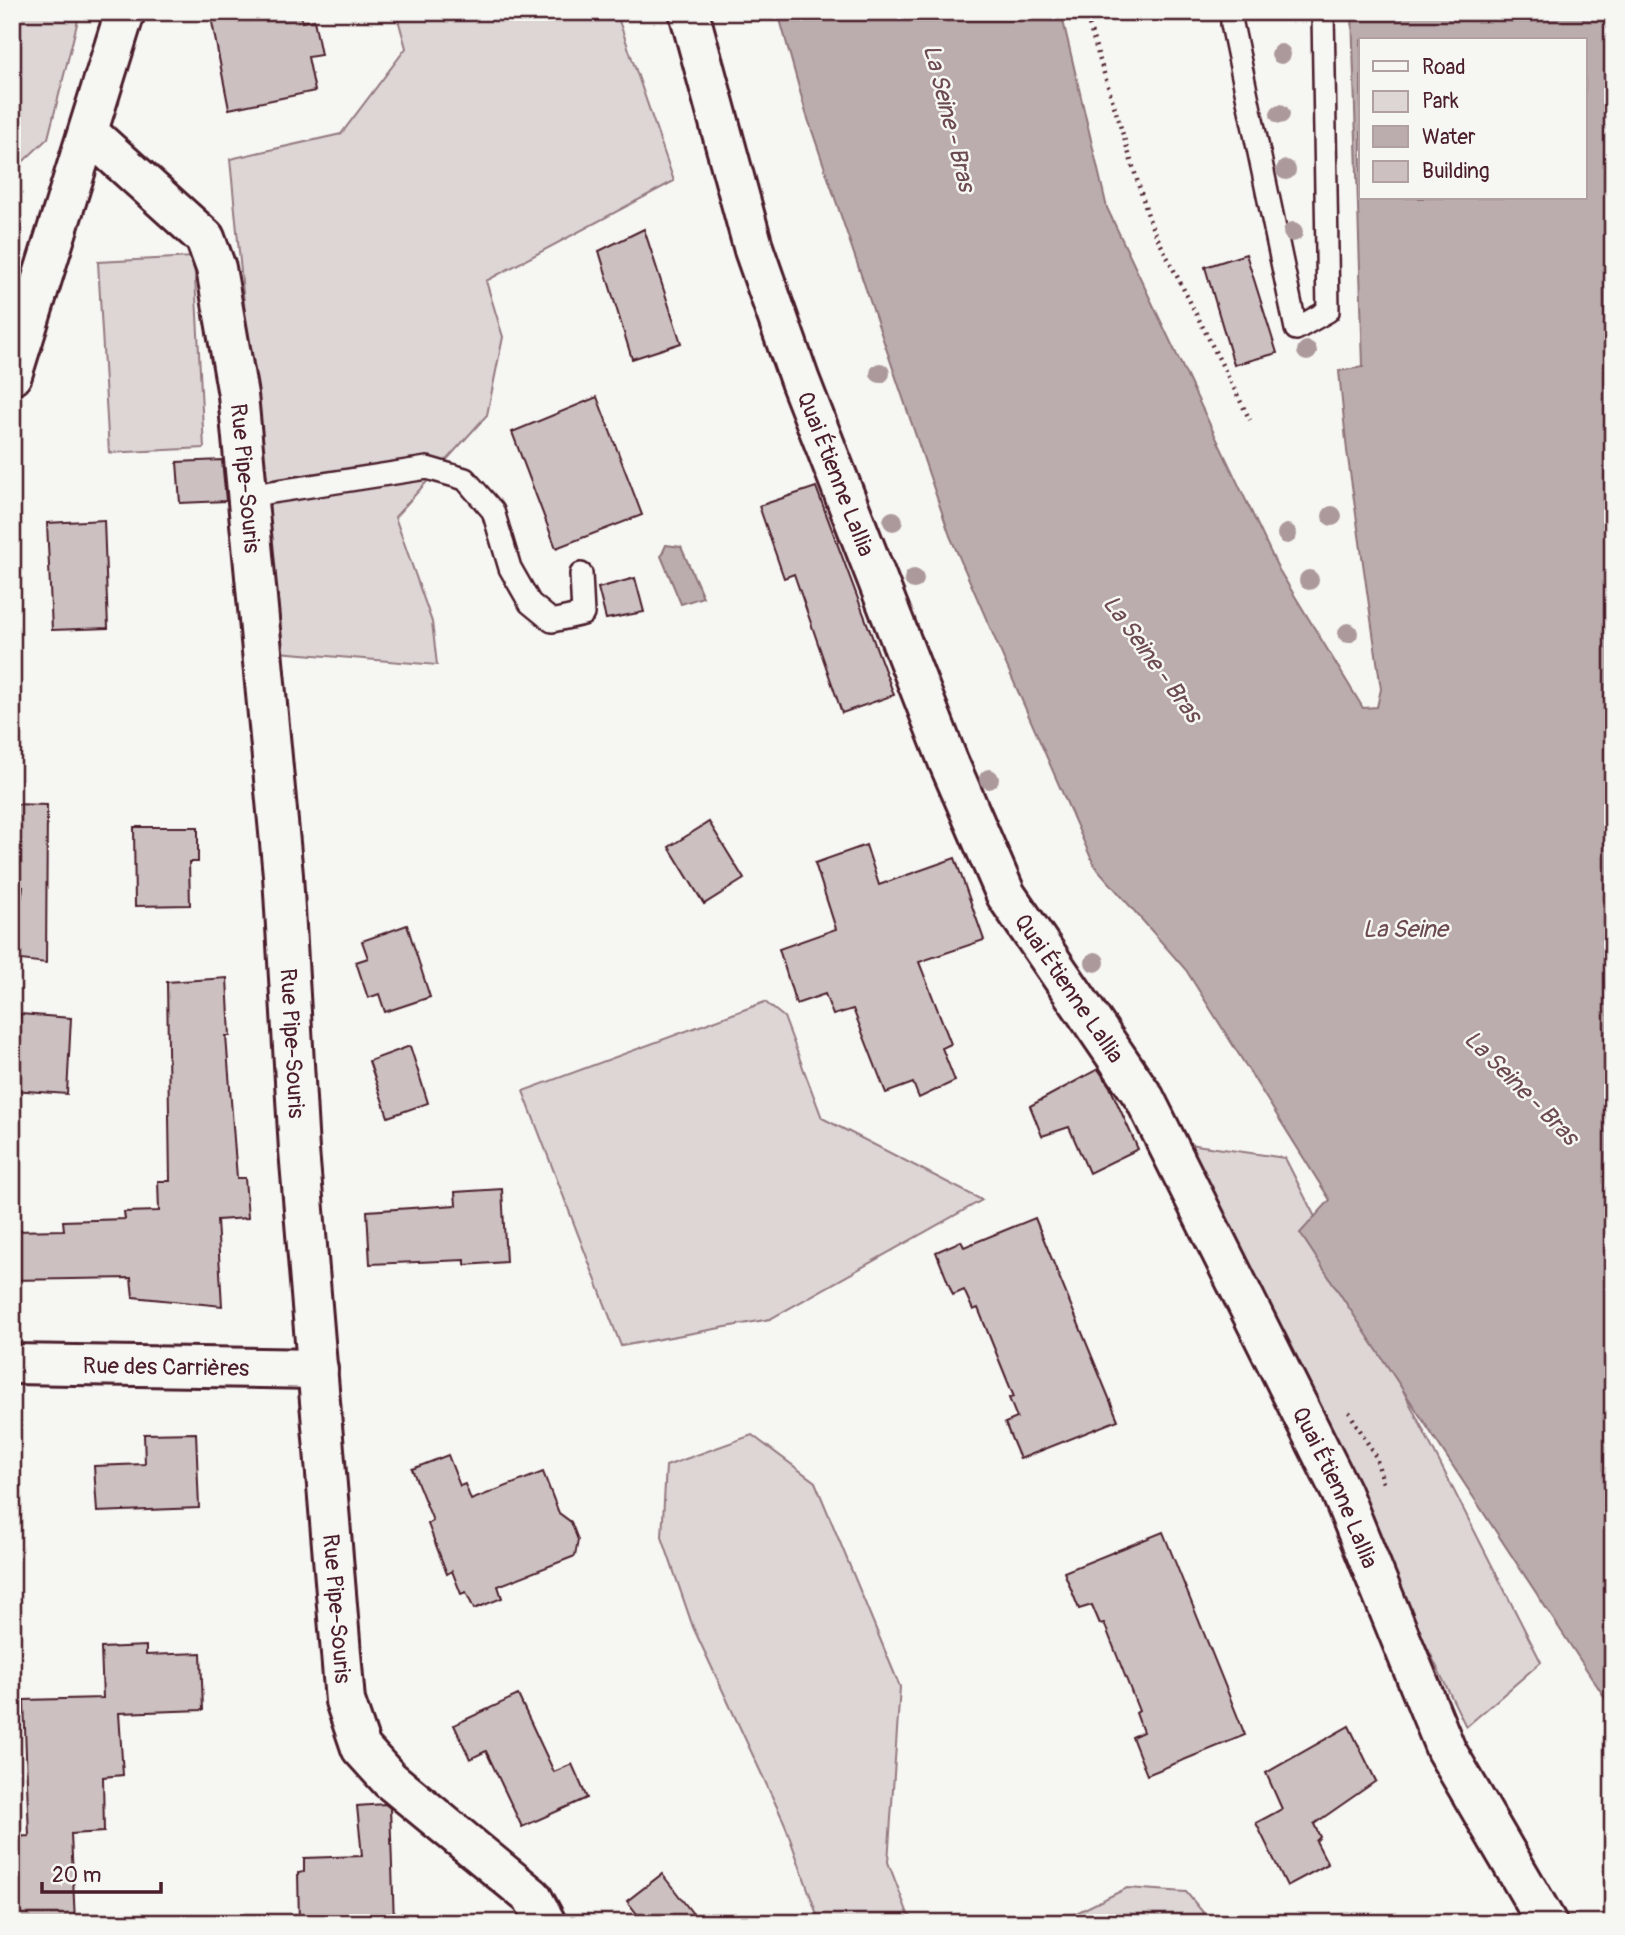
<svg xmlns="http://www.w3.org/2000/svg" width="1625" height="1935" font-family="Pangolin,sans-serif">
	<style>
		.green { fill: #ddd6d5; stroke: #947a80; stroke-width: 2 }
		.water { fill: #bbadae; stroke: #8e747a; stroke-width: 2; fill-rule: evenodd }
		.building { fill: #ccc1c0; stroke: #4a1f2b; stroke-width: 2 }
		.lines { fill: none; stroke-linecap: round; stroke-linejoin: round }
		.lane-casing { stroke: #4a1f2b; stroke-width: 26 }
		.street-casing { stroke: #4a1f2b; stroke-width: 44 }
		.secondary-casing { stroke: #4a1f2b; stroke-width: 44 }
		.path { stroke: #4a1f2b; stroke-width: 4.5; stroke-dasharray: 2 5; stroke-linecap: butt }
		.lane { stroke: #f6f6f2; stroke-width: 21 }
		.street { stroke: #f6f6f2; stroke-width: 38 }
		.secondary { stroke: #f6f6f2; stroke-width: 38 }
		.tree { fill: #ac999c }
		.labels { text-anchor: middle; dominant-baseline: central; stroke-width: 5; stroke-linejoin: round; paint-order: stroke }
		.street-label { font-size: 23px; fill: #4a1f2b; stroke: #f6f6f2 }
		.water-label { font-size: 24px; font-style: italic; fill: #6c4a52; stroke: #f6f6f2 }
	</style>
	<rect width="100%" height="100%" fill="#f6f6f2"/>
	<filter id="ink" filterUnits="userSpaceOnUse"><feTurbulence type="fractalNoise" baseFrequency=".0143" numOctaves="2"/><feDisplacementMap in="SourceGraphic" scale="14" xChannelSelector="R" yChannelSelector="G"/><feConvolveMatrix kernelMatrix="1 2 1 2 8 2 1 2 1" color-interpolation-filters="sRGB"/></filter>
	<g filter="url(#ink)">
		<g class="green">
			<polygon points="12,12 80,12 48,138 12,172"/>
			<polygon points="396,12 616,12 674,181 486,281 503,337 487,415 395,517 432,622 437,665 278,652 230,159 341,134 406,48"/>
			<polygon points="194,257 204,448 109,453 98,262"/>
			<polygon points="765,1002 784,1017 822,1118 982,1200 770,1319 621,1346 523,1091"/>
			<polygon points="1182,1143 1285,1158 1541,1662 1466,1727"/>
			<polygon points="752,1435 815,1482 900,1687 888,1862 908,1914 919,1923 820,1923 784,1822 693,1627 662,1537 666,1466"/>
			<polygon points="1127,1888 1186,1892 1212,1923 1056,1923"/>
		</g>
		<g class="water">
			<path d="M778,12H1061L1107,208L1279,570L1363,708L1377,707L1381,689L1347,451L1339,371L1363,367L1352,12H1613V1710L1300,1233L1330,1200L1186,970L1094,865L950,536L806,113ZM1361,40H1585V198H1361Z"/>
			<polygon points="666,545 681,547 703,597 681,604 661,556"/>
		</g>
		<g class="building">
			<polygon points="210,12 301,12 302,22 314,20 321,55 308,57 315,91 229,109"/>
			<polygon points="644,229 681,343 632,359 599,251"/>
			<polygon points="1246,254 1277,353 1234,365 1205,267"/>
			<polygon points="597,397 642,515 556,548 512,432"/>
			<polygon points="222,460 226,501 180,503 177,462"/>
			<polygon points="816,487 894,695 842,713 794,574 784,578 759,506"/>
			<polygon points="104,520 108,628 52,630 47,523"/>
			<polygon points="635,578 644,612 606,619 598,588"/>
			<polygon points="12,804 47,805 46,963 12,959 23,887 12,887"/>
			<polygon points="709,822 744,879 704,904 669,847"/>
			<polygon points="134,827 198,827 198,862 189,862 190,905 135,906"/>
			<polygon points="866,845 879,885 955,858 984,940 919,962 951,1044 942,1048 955,1081 919,1098 913,1083 886,1093 853,1009 833,1015 825,994 796,1004 779,949 836,929 815,863"/>
			<polygon points="407,925 430,997 385,1012 379,994 368,998 356,962 368,958 362,941"/>
			<polygon points="227,978 230,1036 226,1036 237,1178 245,1178 248,1218 217,1220 222,1306 133,1297 131,1278 12,1280 12,1231 64,1230 63,1221 125,1219 124,1212 159,1211 158,1181 170,1181 167,982"/>
			<polygon points="20,1014 71,1018 67,1094 13,1090"/>
			<polygon points="410,1046 428,1103 388,1117 369,1061"/>
			<polygon points="1098,1069 1110,1087 1138,1149 1089,1173 1069,1127 1042,1136 1030,1106"/>
			<polygon points="502,1189 506,1262 465,1265 465,1260 370,1264 367,1211 456,1205 455,1192"/>
			<polygon points="1035,1218 1118,1420 1020,1459 1005,1423 1017,1418 1009,1398 1014,1397 978,1308 973,1310 964,1290 953,1295 936,1252 961,1241 964,1247"/>
			<polygon points="196,1433 199,1508 97,1512 94,1466 145,1464 144,1434"/>
			<polygon points="448,1455 460,1486 465,1484 471,1500 543,1472 559,1513 571,1522 578,1540 575,1556 498,1586 502,1598 474,1609 466,1592 461,1594 452,1571 447,1574 428,1524 433,1521 412,1469"/>
			<polygon points="1163,1532 1245,1735 1147,1775 1132,1737 1143,1732 1136,1713 1139,1711 1104,1623 1100,1624 1092,1605 1079,1609 1064,1572"/>
			<polygon points="146,1646 146,1655 201,1653 203,1710 119,1713 123,1775 103,1777 104,1832 71,1834 75,1923 12,1923 12,1837 29,1836 24,1700 103,1698 101,1648"/>
			<polygon points="518,1695 554,1772 572,1764 587,1798 522,1827 486,1751 470,1759 454,1725"/>
			<polygon points="1349,1726 1376,1781 1314,1824 1320,1837 1316,1841 1328,1864 1287,1886 1256,1823 1282,1809 1266,1773"/>
			<polygon points="385,1804 390,1808 394,1923 367,1923 367,1915 337,1916 337,1923 299,1923 298,1873 304,1872 304,1858 362,1856 357,1806"/>
			<polygon points="662,1874 700,1923 644,1923 627,1901"/>
		</g>
		<g class="lines">
			<g class="lane-casing">
				<g id="lane">
					<polyline points="1232,12 1232,24 1296,329 1328,311 1323,12"/>
					<polyline points="246,496 427,468 465,479 493,511 510,568 530,603 552,621 583,614 581,574"/>
				</g>
			</g>
			<g class="street-casing">
				<g id="street">
					<path id="s1" d="M89,133L205,238L216,268L238,395L283,875L299,1150L345,1701L361,1748L390,1780L532,1897L546,1923"/>
					<path id="s2" d="M12,1364L318,1369"/>
				</g>
			</g>
			<g class="secondary-casing">
				<g id="secondary">
					<path id="s3" d="M689,12L754,250L800,381L948,761L1006,895L1145,1099L1341,1492L1446,1750L1547,1923"/>
					<polyline points="12,375 125,12"/>
				</g>
			</g>
			<g class="path">
				<polyline points="1085,12 1151,225 1250,420"/>
				<polyline points="1349,1412 1376,1457 1383,1483"/>
			</g>
			<use href="#lane" class="lane"/>
			<use href="#street" class="street"/>
			<use href="#secondary" class="secondary"/>
		</g>
		<g class="tree">
			<circle cx="1281" cy="54" r="10"/>
			<circle cx="1280" cy="114" r="10"/>
			<circle cx="1286" cy="170" r="10"/>
			<circle cx="1293" cy="232" r="10"/>
			<circle cx="1307" cy="351" r="10"/>
			<circle cx="880" cy="373" r="10"/>
			<circle cx="1332" cy="516" r="10"/>
			<circle cx="893" cy="521" r="10"/>
			<circle cx="1287" cy="534" r="10"/>
			<circle cx="914" cy="579" r="10"/>
			<circle cx="1309" cy="580" r="10"/>
			<circle cx="1348" cy="633" r="10"/>
			<circle cx="989" cy="779" r="10"/>
			<circle cx="1095" cy="962" r="10"/>
		</g>
	</g>
	<g class="labels">
		<g class="street-label">
			<text stroke="none"><textPath href="#s3" startOffset="485">Quai Étienne Lallia</textPath></text>
			<text stroke="none"><textPath href="#s1" startOffset="401">Rue Pipe-Souris</textPath></text>
			<text stroke="none"><textPath href="#s3" startOffset="1052">Quai Étienne Lallia</textPath></text>
			<text stroke="none"><textPath href="#s1" startOffset="968">Rue Pipe-Souris</textPath></text>
			<text stroke="none"><textPath href="#s2" startOffset="154">Rue des Carrières</textPath></text>
			<text stroke="none"><textPath href="#s3" startOffset="1619">Quai Étienne Lallia</textPath></text>
			<text stroke="none"><textPath href="#s1" startOffset="1535">Rue Pipe-Souris</textPath></text>
		</g>
		<g class="water-label">
			<text transform="translate(949 118) rotate(76)">La Seine - Bras</text>
			<text transform="translate(1152 659) rotate(54)">La Seine - Bras</text>
			<text x="1405" y="929">La Seine</text>
			<text transform="translate(1521 1088) rotate(45)">La Seine - Bras</text>
		</g>
	</g>
	<rect width="1625" height="1935" fill="none" stroke="#f6f6f2" stroke-width="42"/>
	<rect x="21" y="21" width="1583" height="1893" fill="none" stroke="#4a1f2b" stroke-width="2.5" filter="url(#ink)"/>
	<rect x="1359" y="38" width="228" height="161" fill="#f6f6f2" stroke="#b1a0a2" stroke-width="2"/>
	<rect x="1373" y="61" width="35" height="10" fill="#f6f6f2" stroke="#b1a0a2" stroke-width="2"/>
	<text x="1422" y="74" font-size="21" fill="#4a1f2b">Road</text>
	<rect x="1373" y="91" width="35" height="21" fill="#ddd6d5" stroke="#b1a0a2" stroke-width="2"/>
	<text x="1422" y="108" font-size="21" fill="#4a1f2b">Park</text>
	<rect x="1373" y="126" width="35" height="21" fill="#bbadae" stroke="#b1a0a2" stroke-width="2"/>
	<text x="1422" y="144" font-size="21" fill="#4a1f2b">Water</text>
	<rect x="1373" y="161" width="35" height="21" fill="#ccc1c0" stroke="#b1a0a2" stroke-width="2"/>
	<text x="1422" y="178" font-size="21" fill="#4a1f2b">Building</text>
	<path d="M42 1882v10h119v-10" fill="none" stroke="#4a1f2b" stroke-width="3.5"/>
	<text x="52" y="1882" font-size="21" fill="#4a1f2b" stroke="#f6f6f2" stroke-width="5" paint-order="stroke">20 m</text>
</svg>
